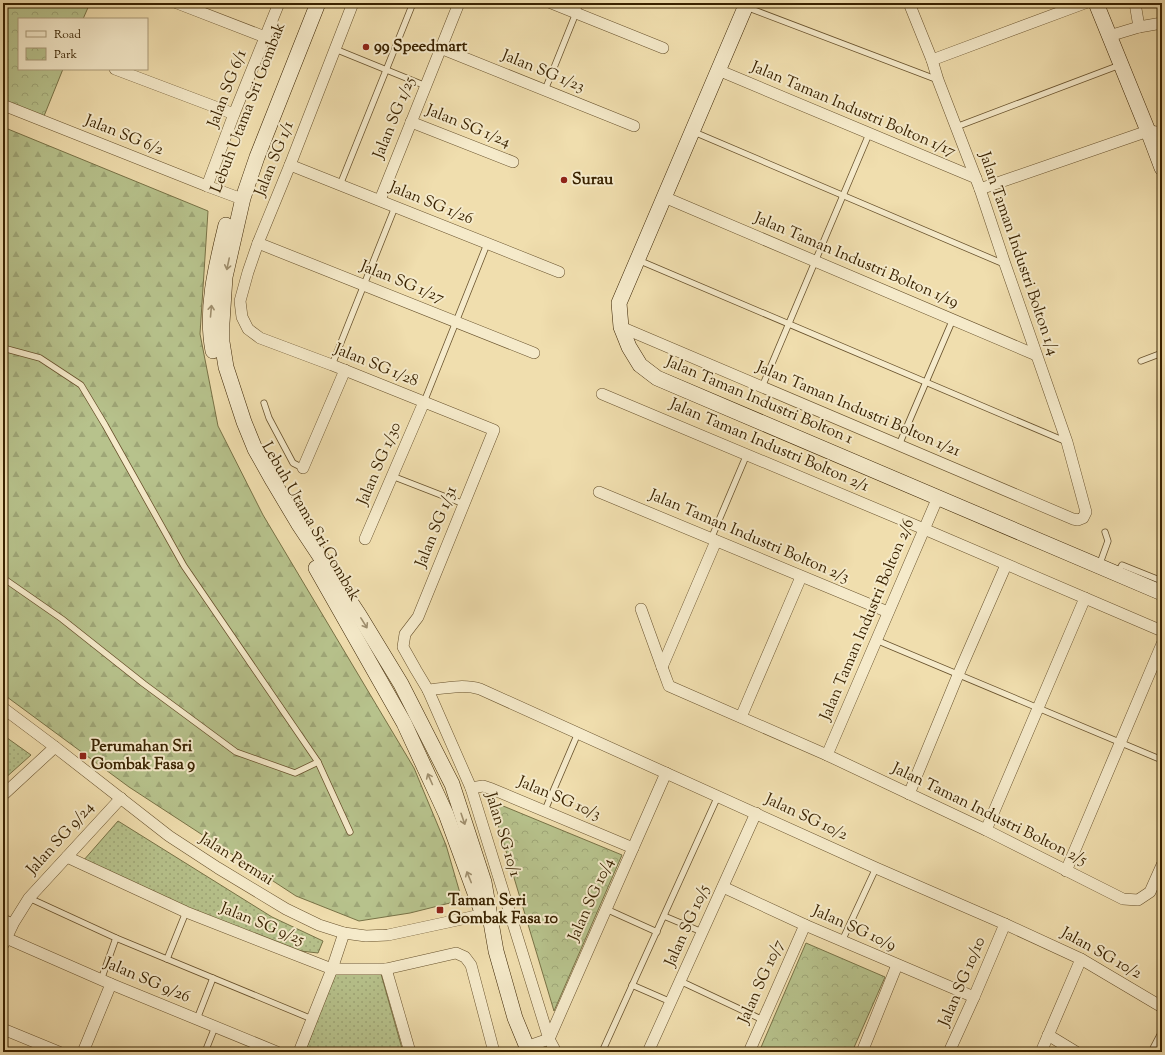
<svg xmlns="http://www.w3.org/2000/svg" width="1165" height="1055" font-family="'Sorts Mill Goudy',serif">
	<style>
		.grass { fill: url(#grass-dots); stroke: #787246 }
		.forest { fill: url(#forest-firs); stroke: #787246 }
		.park { fill: url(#park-crowns); stroke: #787246 }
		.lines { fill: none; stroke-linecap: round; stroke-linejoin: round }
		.lane-casing { stroke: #67512c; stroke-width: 7 }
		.street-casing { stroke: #67512c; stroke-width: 12 }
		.secondary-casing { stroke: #392200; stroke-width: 16 }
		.lane { stroke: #f5eaca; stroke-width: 5.5 }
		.street { stroke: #f5eaca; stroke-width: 11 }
		.secondary { stroke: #f5eaca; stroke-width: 15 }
		.oneway { stroke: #a0906f }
		.poi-dot { fill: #8f2418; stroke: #f5eaca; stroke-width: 1.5 }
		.labels { text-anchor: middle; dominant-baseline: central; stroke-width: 4; stroke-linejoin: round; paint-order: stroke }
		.poi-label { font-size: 16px; font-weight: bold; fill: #392200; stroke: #f5eaca; text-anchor: start }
		.street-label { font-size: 16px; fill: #392200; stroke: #f5eaca }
	</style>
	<defs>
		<pattern id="grass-dots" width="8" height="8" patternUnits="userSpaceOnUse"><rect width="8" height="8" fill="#b7c28c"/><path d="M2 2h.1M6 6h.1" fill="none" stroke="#9ea677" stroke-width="1.8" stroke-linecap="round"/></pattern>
		<pattern id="forest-firs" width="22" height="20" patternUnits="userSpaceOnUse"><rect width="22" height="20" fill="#b7c28c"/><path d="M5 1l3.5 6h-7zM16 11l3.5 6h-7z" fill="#9ea677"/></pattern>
		<pattern id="park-crowns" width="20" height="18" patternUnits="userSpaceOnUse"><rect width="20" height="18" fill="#b7c28c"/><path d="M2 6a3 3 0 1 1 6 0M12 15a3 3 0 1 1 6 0" fill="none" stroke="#9ea677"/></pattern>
	</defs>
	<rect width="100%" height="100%" fill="#f0deae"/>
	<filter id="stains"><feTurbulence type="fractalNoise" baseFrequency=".005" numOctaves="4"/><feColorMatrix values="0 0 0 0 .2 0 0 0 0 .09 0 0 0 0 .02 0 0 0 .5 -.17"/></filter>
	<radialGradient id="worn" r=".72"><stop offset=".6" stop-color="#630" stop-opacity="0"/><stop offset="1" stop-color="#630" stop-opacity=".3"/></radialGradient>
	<g class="grass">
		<polygon points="3,735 31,755 3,780"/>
		<polygon points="118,821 272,917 323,941 318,953 292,950 153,894 83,861"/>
		<polygon points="335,973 381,974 403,1052 305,1052"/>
	</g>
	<polygon class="forest" points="3,127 208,211 200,334 218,426 263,515 414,768 446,845 462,900 410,913 359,921 296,896 129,787 3,694"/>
	<g class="park">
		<polygon points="3,3 90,3 83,19 19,19 19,69 63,69 42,121 3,105"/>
		<polygon points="491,801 622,855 554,1011"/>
		<polygon points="806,943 885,977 852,1052 759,1052"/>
	</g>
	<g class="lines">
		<g class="lane-casing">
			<g id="lane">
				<polyline points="746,7 938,80"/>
				<polyline points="335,49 426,86"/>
				<polyline points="545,90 580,3"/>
				<polyline points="956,127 1120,65"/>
				<polyline points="694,132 1004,264"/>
				<polyline points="340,185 413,3"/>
				<polyline points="638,260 1067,442"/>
				<polyline points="3,348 40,358 81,385 105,425 184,566 318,762 295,773 236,752 144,684 62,619 3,578"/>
				<polyline points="1141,361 1162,353"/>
				<polyline points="332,365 395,207"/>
				<polyline points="762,387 869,134"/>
				<polyline points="424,402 487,244"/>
				<polyline points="264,403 269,418 293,463 303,468"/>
				<polyline points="899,445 953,319"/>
				<polyline points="392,476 464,504"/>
				<polyline points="711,539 747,454"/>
				<polyline points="1099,566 1108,541 1105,532"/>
				<polyline points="1117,574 1122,565 1162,581"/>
				<polyline points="876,640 1162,760"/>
				<polyline points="318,762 350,832"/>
				<polyline points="545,810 578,733"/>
				<polyline points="29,898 116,938 312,1019"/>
				<polyline points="606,909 657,932"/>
				<polyline points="664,916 702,932"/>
				<polyline points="3,917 14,922"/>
				<polyline points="842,941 876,868"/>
				<polyline points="167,959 186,912"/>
				<polyline points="101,980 116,938"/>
				<polyline points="680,981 763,1020"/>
				<polyline points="632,985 671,1002"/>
				<polyline points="197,1019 213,978"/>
				<polyline points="205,1052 215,1027"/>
				<polyline points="602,1052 718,796"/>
				<polyline points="1151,1052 1162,1031"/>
			</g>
		</g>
		<g class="street-casing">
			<g id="street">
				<polyline points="177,3 265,37"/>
				<polyline points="353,3 290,165 258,243 248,272 240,301 242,317 248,329 260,338 332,365 494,430 418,617 405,634 403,647 416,670 428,690 471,788 549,1039 556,1052"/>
				<polyline points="551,3 663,48"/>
				<polyline points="1135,3 1139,27"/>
				<polyline points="1109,36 1139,27 1162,23"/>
				<polyline points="440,48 634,126"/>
				<polyline points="932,60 1085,3"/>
				<polyline points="115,69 234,114"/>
				<polyline points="718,70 976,178"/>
				<polyline points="3,105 207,186 242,199"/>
				<polyline points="411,122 513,162"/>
				<polyline points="290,165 559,272"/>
				<polyline points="207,186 234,114 279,3"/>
				<polyline points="980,189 1148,131 1157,132 1162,132"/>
				<polyline points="664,197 1036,355"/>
				<polyline points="380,200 459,3"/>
				<polyline points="258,243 534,353"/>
				<polyline points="621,327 1073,519 1078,520 1083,518 1086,512 1067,442 1005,264 980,189 938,80 932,60 909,3"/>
				<polyline points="602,394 924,529 1162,631"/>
				<polyline points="303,468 345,370"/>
				<polyline points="599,492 888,612"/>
				<polyline points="365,539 424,402"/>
				<polyline points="641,609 662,667 669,686 827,755 986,830 1123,899 1138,900 1150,892 1162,865"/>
				<polyline points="662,667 716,541"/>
				<path d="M428,690C445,688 464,684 480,689L876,868L1005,924L1081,959L1162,1007"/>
				<polyline points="3,708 55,747 169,836 218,868 286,909 319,925 344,933 366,936 388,935 490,913"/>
				<polyline points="741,717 801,577"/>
				<polyline points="827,755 938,497"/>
				<polyline points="471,788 483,786 492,789 633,848"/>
				<polyline points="909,794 958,675 1006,565"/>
				<polyline points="3,795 55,747"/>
				<polyline points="986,830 1085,598"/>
				<polyline points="67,857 186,912 332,969 386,969 456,953 465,957 471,965 494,1052"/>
				<polyline points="1066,871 1162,644"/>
				<polyline points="723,887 805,925 974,997"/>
				<polyline points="6,938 111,984 277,1052"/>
				<polyline points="3,945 14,922 29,898 121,798"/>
				<polyline points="386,969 410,1052"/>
				<polyline points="3,1029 59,1052"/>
				<polyline points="1048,1035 1076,1052"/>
				<polyline points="526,1047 549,1039 666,773"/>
				<polyline points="83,1052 111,984"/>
				<polyline points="299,1052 332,969 344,933"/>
				<polyline points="648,1052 756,813"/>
				<polyline points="749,1052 805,925"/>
				<polyline points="862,1052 897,965"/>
				<polyline points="949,1052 974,997 1005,924"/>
				<polyline points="1041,1052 1081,959"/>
			</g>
		</g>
		<g class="secondary-casing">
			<g id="secondary">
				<polyline points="318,3 257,157 243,198 225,277 222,323 222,342 226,367 244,422 255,449 273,481 298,523 359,615 401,684 452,784 484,882 496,951 515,1018 529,1052"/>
				<polyline points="747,3 619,303 621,327 629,347 640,365 657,378 1162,593"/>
				<polyline points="1096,3 1148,131 1162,168"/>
				<path d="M213,351C205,309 216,266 226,225"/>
				<polyline points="316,568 404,723 446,814 483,915"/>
			</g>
		</g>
		<use href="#lane" class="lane"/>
		<use href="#street" class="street"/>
		<use href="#secondary" class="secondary"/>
	</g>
	<defs><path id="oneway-shaft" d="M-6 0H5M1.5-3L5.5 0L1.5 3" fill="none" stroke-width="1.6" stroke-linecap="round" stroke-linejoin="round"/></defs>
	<g class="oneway">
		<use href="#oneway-shaft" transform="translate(228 264) rotate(102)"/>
		<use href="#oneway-shaft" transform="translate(211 311) rotate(-85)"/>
		<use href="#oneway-shaft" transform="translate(364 623) rotate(58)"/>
		<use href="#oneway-shaft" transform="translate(430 779) rotate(-114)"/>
		<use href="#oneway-shaft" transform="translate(463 819) rotate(71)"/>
		<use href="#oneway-shaft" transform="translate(469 877) rotate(-112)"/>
	</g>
	<g class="poi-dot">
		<circle cx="366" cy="47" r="4"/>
		<circle cx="564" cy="180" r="4"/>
		<rect x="79" y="752" width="8" height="8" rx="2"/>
		<rect x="436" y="906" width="8" height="8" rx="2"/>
	</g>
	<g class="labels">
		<g class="poi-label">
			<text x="374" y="47">99 Speedmart</text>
			<text x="572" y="180">Surau</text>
			<text x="91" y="747">Perumahan Sri<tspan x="91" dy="18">Gombak Fasa 9</tspan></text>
			<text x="448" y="901">Taman Seri<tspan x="448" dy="18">Gombak Fasa 10</tspan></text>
		</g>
		<g class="street-label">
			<text transform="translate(543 72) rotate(22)">Jalan SG 1/23</text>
			<text transform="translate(228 89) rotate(-69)">Jalan SG 6/1</text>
			<text transform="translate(249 108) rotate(-69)">Lebuh Utama Sri Gombak</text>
			<text transform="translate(853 110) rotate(23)">Jalan Taman Industri Bolton 1/17</text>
			<text transform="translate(395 118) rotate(-68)">Jalan SG 1/25</text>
			<text transform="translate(468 127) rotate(22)">Jalan SG 1/24</text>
			<text transform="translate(124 136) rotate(22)">Jalan SG 6/2</text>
			<text transform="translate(275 159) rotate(-68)">Jalan SG 1/1</text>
			<text transform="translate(431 204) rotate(22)">Jalan SG 1/26</text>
			<text transform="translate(1018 254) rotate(71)">Jalan Taman Industri Bolton 1/4</text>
			<text transform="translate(856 261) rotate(23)">Jalan Taman Industri Bolton 1/19</text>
			<text transform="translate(402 283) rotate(22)">Jalan SG 1/27</text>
			<text transform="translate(376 366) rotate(22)">Jalan SG 1/28</text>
			<text transform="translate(759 401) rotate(23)">Jalan Taman Industri Bolton 1</text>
			<text transform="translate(858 410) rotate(23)">Jalan Taman Industri Bolton 1/21</text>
			<text transform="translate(769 446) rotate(23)">Jalan Taman Industri Bolton 2/1</text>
			<text transform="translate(380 464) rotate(-67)">Jalan SG 1/30</text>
			<text transform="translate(310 522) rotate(60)">Lebuh Utama Sri Gombak</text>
			<text transform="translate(437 527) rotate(-68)">Jalan SG 1/31</text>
			<text transform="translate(749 537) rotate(23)">Jalan Taman Industri Bolton 2/3</text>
			<text transform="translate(868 620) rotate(-67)">Jalan Taman Industri Bolton 2/6</text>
			<text transform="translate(559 799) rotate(23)">Jalan SG 10/3</text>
			<text transform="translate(989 815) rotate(26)">Jalan Taman Industri Bolton 2/5</text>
			<text transform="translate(806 818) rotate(25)">Jalan SG 10/2</text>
			<text transform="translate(502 835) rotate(73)">Jalan SG 10/1</text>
			<text transform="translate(61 839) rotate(-48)">Jalan SG 9/24</text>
			<text transform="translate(236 860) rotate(32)">Jalan Permai</text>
			<text transform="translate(592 900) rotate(-66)">Jalan SG 10/4</text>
			<text transform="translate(262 925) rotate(22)">Jalan SG 9/25</text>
			<text transform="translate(688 926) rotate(-66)">Jalan SG 10/5</text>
			<text transform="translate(854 929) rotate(24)">Jalan SG 10/9</text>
			<text transform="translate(1101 954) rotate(29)">Jalan SG 10/2</text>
			<text transform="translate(147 981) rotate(23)">Jalan SG 9/26</text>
			<text transform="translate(762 982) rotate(-66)">Jalan SG 10/7</text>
			<text transform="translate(963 982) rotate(-67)">Jalan SG 10/10</text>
		</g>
	</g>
	<rect width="1165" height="1055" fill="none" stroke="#f0deae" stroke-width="16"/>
	<rect x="4" y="4" width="1157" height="1047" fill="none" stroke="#392200" stroke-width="2"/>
	<rect x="8" y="8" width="1149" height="1039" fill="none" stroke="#392200"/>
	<rect x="18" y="18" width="130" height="52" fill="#f5eaca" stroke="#aa9a79"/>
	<rect x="26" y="31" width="20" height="6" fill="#f5eaca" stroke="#aa9a79"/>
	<text x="54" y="38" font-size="12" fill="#392200">Road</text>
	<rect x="26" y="48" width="20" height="12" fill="url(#park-crowns)" stroke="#aa9a79"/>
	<text x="54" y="58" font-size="12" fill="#392200">Park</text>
	<rect width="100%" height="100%" filter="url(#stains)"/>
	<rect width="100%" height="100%" fill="url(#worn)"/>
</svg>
